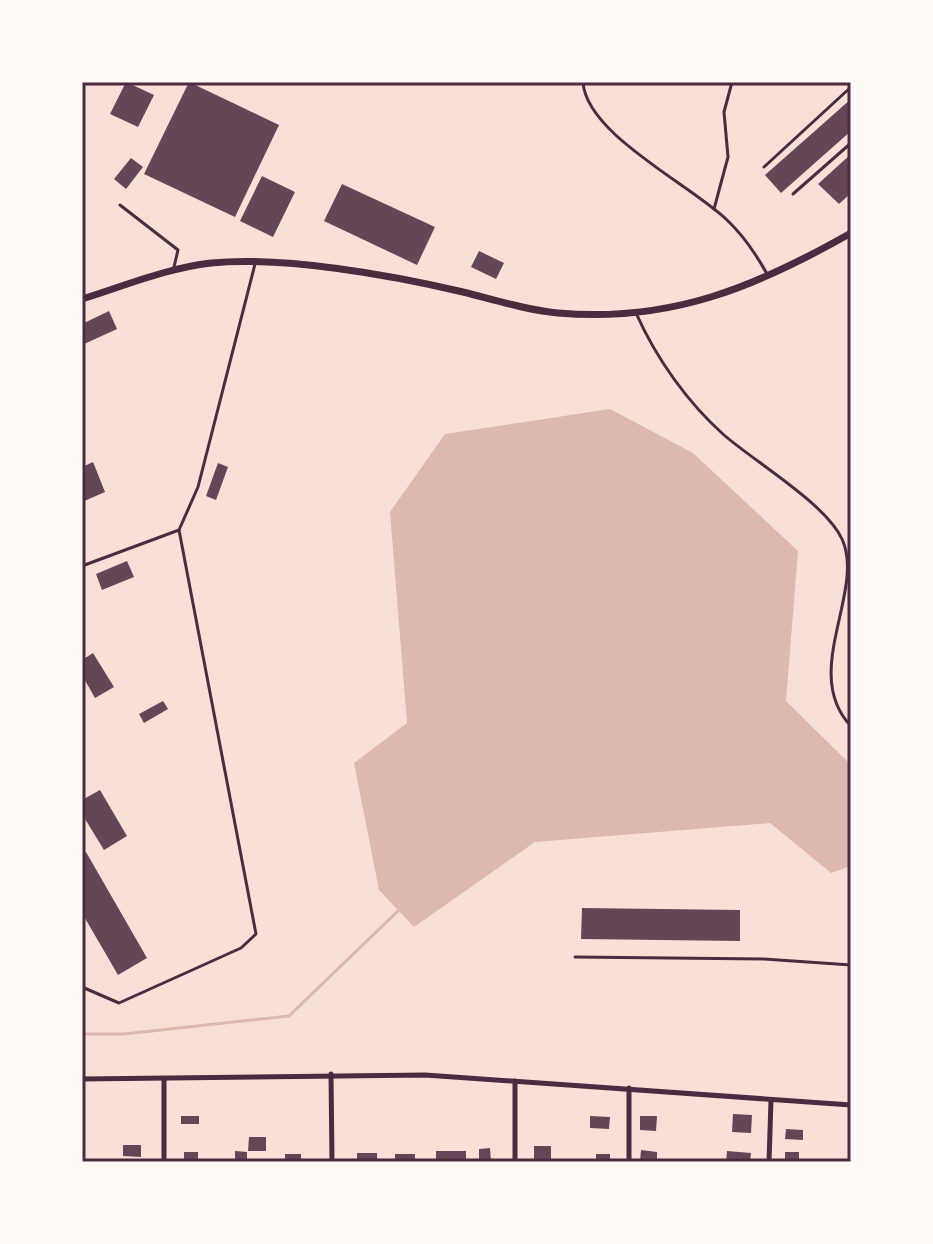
<svg xmlns="http://www.w3.org/2000/svg" width="933" height="1244" font-family="'DejaVu Sans',sans-serif">
	<style>
		.water { fill: #dcb8b0 }
		.lines { fill: none; stroke-linecap: round; stroke-linejoin: round }
		.stream { stroke: #dcb8b0; stroke-width: 3 }
		.building { fill: #644757 }
		.service { stroke: #4a2c40; stroke-width: 3 }
		.minor { stroke: #4a2c40; stroke-width: 5 }
		.tertiary { stroke: #4a2c40; stroke-width: 7 }
		.neatline { fill: none; stroke: #4a2c40; stroke-width: 3 }
	</style>
	<rect width="100%" height="100%" fill="#f7e1d7"/>
	<polygon class="water" points="610,409 693,453 798,551 786,701 851,765 851,866 831,873 770,823 535,842 414,927 379,890 354,763 407,723 390,512 445,434"/>
	<g class="lines">
		<polyline class="stream" points="82,1034 124,1034 289,1016 399,910"/>
	</g>
	<g class="building">
		<polygon points="126,82 154,95 138,127 110,114"/>
		<polygon points="189,82 279,125 235,217 144,174"/>
		<polygon points="851,99 851,131 781,193 765,175"/>
		<polygon points="851,154 851,193 839,204 818,184"/>
		<polygon points="131,158 143,167 126,189 114,179"/>
		<polygon points="262,176 295,192 273,237 240,221"/>
		<polygon points="342,184 435,227 417,265 324,221"/>
		<polygon points="479,251 504,263 496,279 471,267"/>
		<polygon points="109,311 117,329 82,345 82,324"/>
		<polygon points="93,462 105,492 82,502 82,467"/>
		<polygon points="218,463 228,467 216,500 206,496"/>
		<polygon points="127,561 134,577 102,590 96,574"/>
		<polygon points="93,653 114,687 95,698 82,675 82,660"/>
		<polygon points="163,701 168,709 144,723 139,714"/>
		<polygon points="100,790 127,836 104,850 82,814 82,800"/>
		<polygon points="86,852 147,958 118,975 82,913 82,854"/>
		<polygon points="582,908 740,910 740,941 581,939"/>
		<polygon points="733,1114 752,1115 751,1133 732,1132"/>
		<rect x="181" y="1116" width="18" height="8"/>
		<polygon points="590,1116 610,1117 609,1129 590,1128"/>
		<polygon points="640,1116 657,1116 656,1131 640,1130"/>
		<polygon points="786,1129 803,1130 803,1140 785,1139"/>
		<polygon points="249,1137 266,1137 266,1151 248,1151"/>
		<polygon points="123,1145 141,1145 141,1157 123,1156"/>
		<rect x="534" y="1146" width="17" height="16"/>
		<polygon points="490,1148 491,1162 479,1162 479,1149"/>
		<polygon points="641,1150 657,1152 657,1162 640,1162"/>
		<polygon points="235,1151 247,1152 247,1162 235,1162"/>
		<rect x="436" y="1151" width="30" height="11"/>
		<polygon points="727,1151 751,1153 750,1162 726,1162"/>
		<rect x="184" y="1152" width="14" height="10"/>
		<rect x="785" y="1152" width="14" height="10"/>
		<rect x="357" y="1153" width="20" height="9"/>
		<rect x="285" y="1154" width="16" height="8"/>
		<rect x="395" y="1154" width="20" height="8"/>
		<rect x="596" y="1154" width="14" height="8"/>
	</g>
	<g class="lines">
		<g class="service">
			<path d="M583,82C586,134 691,185 727,220C744,236 756,254 767,274"/>
			<polyline points="764,167 851,87"/>
			<polyline points="793,194 851,143"/>
			<polyline points="120,205 178,250 174,267"/>
			<polyline points="714,209 728,157 724,112 732,82"/>
			<path d="M636,313C656,358 687,402 724,435C755,462 826,504 842,539C866,591 800,673 851,726"/>
			<polyline points="82,566 179,530 198,487 255,264"/>
			<polyline points="575,957 764,959 851,965"/>
			<polyline points="82,987 119,1003 241,948 256,934 179,530"/>
		</g>
		<g class="minor">
			<polyline points="331,1074 332,1162"/>
			<polyline points="82,1079 425,1075 851,1105"/>
			<polyline points="515,1081 515,1162"/>
			<polyline points="629,1088 629,1162"/>
			<polyline points="164,1162 164,1080"/>
			<polyline points="769,1162 771,1100"/>
		</g>
		<path class="tertiary" d="M82,299C124,286 167,268 211,263C284,256 391,275 463,292C495,300 526,310 558,313C670,323 756,287 851,233"/>
	</g>
	<rect width="933" height="1244" fill="none" stroke="#fffaf5" stroke-width="168"/>
	<rect x="84" y="84" width="765" height="1076" class="neatline"/>
</svg>
